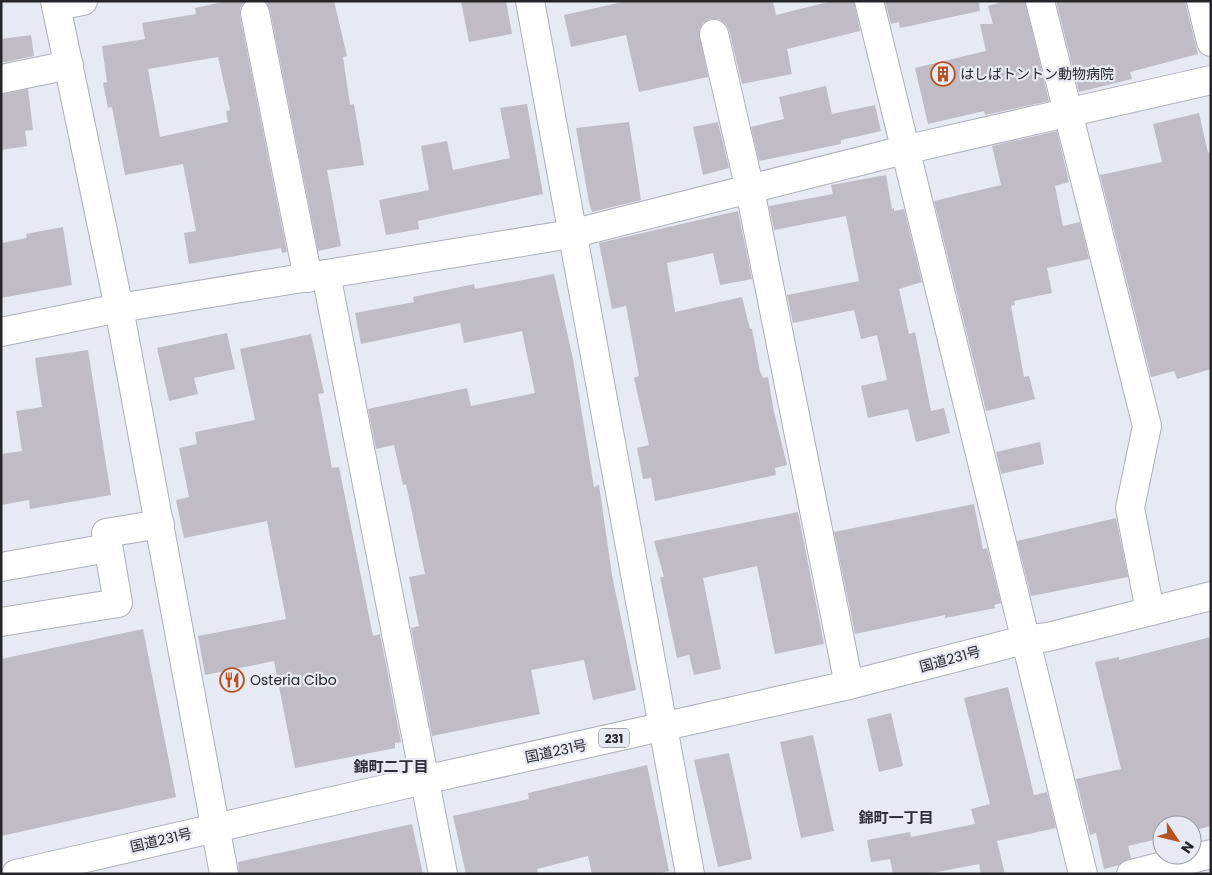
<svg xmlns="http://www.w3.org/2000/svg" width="1212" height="875" font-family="Poppins,'Noto Sans JP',sans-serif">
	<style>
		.building { fill: #c0bcc6; fill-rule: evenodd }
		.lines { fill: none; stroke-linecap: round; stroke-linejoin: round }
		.minor-casing { stroke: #adafb9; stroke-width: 30 }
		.highway-casing { stroke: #adafb9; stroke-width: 30 }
		.minor { stroke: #fff; stroke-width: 28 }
		.highway { stroke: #fff; stroke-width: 28 }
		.labels { text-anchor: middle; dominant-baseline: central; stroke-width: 4.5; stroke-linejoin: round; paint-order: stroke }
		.shield { fill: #e7e9f3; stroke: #606066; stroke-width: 1 }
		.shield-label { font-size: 12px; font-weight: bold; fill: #26262a }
		.poi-label { font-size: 14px; fill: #26262a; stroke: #e7e9f3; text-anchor: start }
		.street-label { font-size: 14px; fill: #26262a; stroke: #e7e9f3 }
		.neighbourhood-label { font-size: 15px; font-weight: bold; fill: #2d2e36; stroke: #e7e9f3 }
	</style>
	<rect width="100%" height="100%" fill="#e7e9f3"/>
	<g class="building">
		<path d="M227,1H245L240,8V16L287,252L282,253L281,248L189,264L184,233L196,231L183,164L125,175L112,107L108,108L103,83L107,82L102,46L145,39L142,23L196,14L195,8ZM218,57L230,110L226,111L228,122L160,137L148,69Z"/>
		<polygon points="265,1 334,1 347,56 343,57 350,105 354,104 364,165 327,170 341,246 318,251 270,10"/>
		<polygon points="461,1 506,1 512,34 469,42"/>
		<polygon points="627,1 773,1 776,15 832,1 854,1 860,31 787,49 792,74 742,84 729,30 726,24 719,19 710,19 703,23 699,30 708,77 639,92 626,35 571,47 564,15"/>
		<polygon points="885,1 979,1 980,11 900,28 899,22 891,24"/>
		<polygon points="1005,1 1025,1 1049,101 985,115 984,111 928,124 915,68 986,51 980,24 993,24 988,6"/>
		<polygon points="1056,1 1185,1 1198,54 1130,72 1132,79 1079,92"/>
		<polygon points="31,35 34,56 1,63 1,39"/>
		<polygon points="826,86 832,114 875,105 881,131 841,140 841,144 759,161 751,127 784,119 779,97"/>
		<polygon points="28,89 33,130 25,131 27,146 1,150 1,94"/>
		<polygon points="527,104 543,194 418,221 419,229 386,235 379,200 429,190 421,146 447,141 453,170 510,158 500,108"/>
		<polygon points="1199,113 1208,153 1211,152 1211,369 1177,379 1174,371 1151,377 1100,175 1162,162 1153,124"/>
		<polygon points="629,122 641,200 592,212 589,202 576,128"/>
		<polygon points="718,122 729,168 703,175 693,127"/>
		<polygon points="1057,131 1069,182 1055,186 1063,226 1080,222 1089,259 1047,268 1052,293 1014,301 1015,305 1011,306 1024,377 1029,376 1035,399 986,411 934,201 1001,185 992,146"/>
		<polygon points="886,175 892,209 894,208 894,211 904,209 922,282 899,289 909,334 915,332 931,411 944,408 950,433 916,442 908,409 868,418 861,386 887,380 877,335 861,339 854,310 793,323 787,295 859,281 846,216 774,230 769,206 833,194 831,185"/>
		<polygon points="738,211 752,279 720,285 713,253 667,263 675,312 742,297 750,329 752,329 760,371 763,378 768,377 774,412 787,465 775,468 776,475 655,501 651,478 643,479 637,448 649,445 634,378 639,376 626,306 612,309 599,243"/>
		<polygon points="63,227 72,285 1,298 1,243 27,238 26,234"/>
		<polygon points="554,274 573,359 594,487 599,485 612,575 636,690 593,700 584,660 531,670 540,714 432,736 411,628 419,626 409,577 425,574 406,484 403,485 394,445 376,449 368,409 467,388 471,406 535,393 522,331 464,343 460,323 361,344 355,313 414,302 413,297 474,284 475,289"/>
		<polygon points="227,333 235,369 194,378 198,394 169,401 157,348"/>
		<polygon points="311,334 324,393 318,394 332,468 339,467 373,636 380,634 401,742 395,743 395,748 295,768 274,661 205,675 198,636 286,619 267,521 184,538 176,500 189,497 179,448 197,444 195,432 255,420 240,349"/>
		<polygon points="88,350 111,495 30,509 29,500 1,505 1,454 22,451 16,411 42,407 35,358"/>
		<polygon points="1040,442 1044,464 1001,474 996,452"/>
		<polygon points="974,504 983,549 987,548 1001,603 994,605 995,608 945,618 945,615 855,634 834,532"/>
		<polygon points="798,512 824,644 775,654 757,566 703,578 721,669 694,675 689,655 677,658 660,577 664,577 654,541"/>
		<polygon points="1116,518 1128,577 1031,596 1017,541"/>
		<polygon points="143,629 176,797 1,836 1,659"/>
		<polygon points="1211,637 1211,826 1192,831 1192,825 1162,825 1162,838 1128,846 1131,858 1119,865 1104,869 1096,833 1090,835 1076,779 1121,769 1095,662 1119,657 1119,660"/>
		<polygon points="1008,687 1034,795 1047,792 1056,828 997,841 1005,874 981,874 979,864 927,874 893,874 890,859 871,862 867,840 910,832 911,837 975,824 971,809 990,804 964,698"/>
		<polygon points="891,713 903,766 879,772 867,719"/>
		<polygon points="813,735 834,831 801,838 780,742"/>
		<polygon points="729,753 752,859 718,867 694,760"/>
		<polygon points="647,765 669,871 656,874 592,874 588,856 537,869 538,874 466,874 453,816 529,799 528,793"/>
		<polygon points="412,824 423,874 239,874 238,862"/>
	</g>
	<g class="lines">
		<g class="minor-casing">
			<g id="minor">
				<polyline points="55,1 119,308 224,874"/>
				<polyline points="530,1 690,874"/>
				<polyline points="869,1 1083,874"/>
				<polyline points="1040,1 1147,426 1130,508 1150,611"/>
				<polyline points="1201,1 1211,42"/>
				<polyline points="56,6 83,1"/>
				<polyline points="255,13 308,278"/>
				<polyline points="714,34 750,190 849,685"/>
				<polyline points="1,79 69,65"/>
				<polyline points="326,274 443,874"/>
				<polyline points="1,332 119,308 571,234 904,150 1211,80"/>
				<polyline points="1,567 108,548"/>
				<polyline points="1,622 118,603 106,533 160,524"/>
				<polyline points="1131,874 1211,854"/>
			</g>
		</g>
		<g class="highway-casing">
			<polyline id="highway" points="16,874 424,780 849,685 1024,640 1048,637 1211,596"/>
		</g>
		<use href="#minor" class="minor"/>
		<use href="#highway" class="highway"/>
	</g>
	<defs>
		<g id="building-ring" transform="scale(1.25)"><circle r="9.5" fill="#e7e9f3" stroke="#b65122" stroke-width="1.5"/><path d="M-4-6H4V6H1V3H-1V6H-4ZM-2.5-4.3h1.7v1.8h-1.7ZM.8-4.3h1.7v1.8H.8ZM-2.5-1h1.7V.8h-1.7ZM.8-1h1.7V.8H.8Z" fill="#b65122"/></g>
		<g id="restaurant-ring" transform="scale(1.25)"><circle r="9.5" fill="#e7e9f3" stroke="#b65122" stroke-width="1.5"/><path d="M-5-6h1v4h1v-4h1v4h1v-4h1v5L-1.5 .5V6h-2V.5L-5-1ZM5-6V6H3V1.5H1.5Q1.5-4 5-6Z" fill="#b65122"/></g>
	</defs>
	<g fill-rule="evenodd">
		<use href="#building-ring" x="943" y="74"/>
		<use href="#restaurant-ring" x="232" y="680"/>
	</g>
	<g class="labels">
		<rect class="shield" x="599" y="728.5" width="30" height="19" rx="4"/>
		<g class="shield-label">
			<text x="614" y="738">231</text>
		</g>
		<g class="poi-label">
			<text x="960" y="74">はしばトントン動物病院</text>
			<text x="250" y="680">Osteria Cibo</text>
		</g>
		<g class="street-label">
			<text transform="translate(950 659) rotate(-15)">国道231号</text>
			<text transform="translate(556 751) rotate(-12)">国道231号</text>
			<text transform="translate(161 840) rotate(-13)">国道231号</text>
		</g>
		<g class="neighbourhood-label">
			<text x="391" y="766">錦町二丁目</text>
			<text x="896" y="817">錦町一丁目</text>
		</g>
	</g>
	<rect width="1212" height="875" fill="none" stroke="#26262a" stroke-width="5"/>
	<g transform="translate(1177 840) rotate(125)"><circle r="24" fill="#e7e9f3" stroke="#9a9ba3"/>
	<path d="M0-4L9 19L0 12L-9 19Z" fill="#b65122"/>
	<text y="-8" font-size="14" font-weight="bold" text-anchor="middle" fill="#26262a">N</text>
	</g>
</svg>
